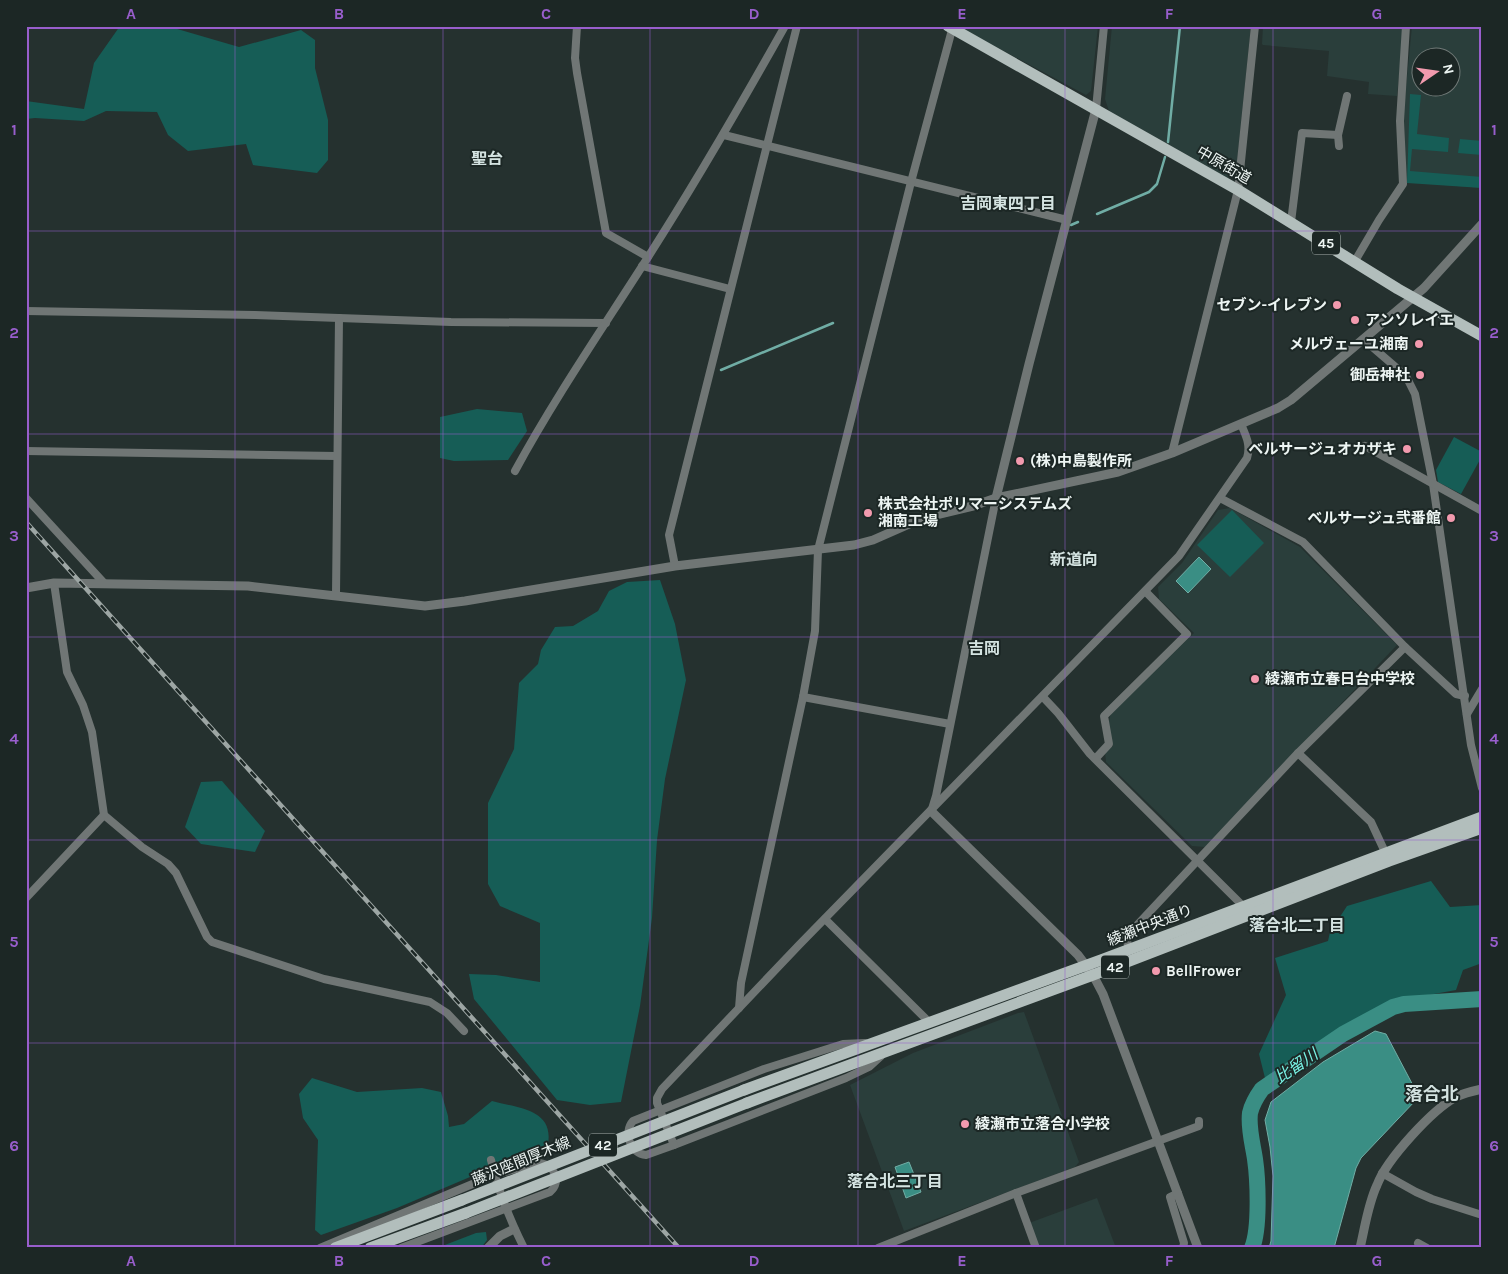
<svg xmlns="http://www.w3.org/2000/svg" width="1508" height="1274" font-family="Karla,'Noto Sans JP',sans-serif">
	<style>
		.built { fill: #2a3e3b; fill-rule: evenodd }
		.green { fill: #165d56 }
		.water { fill: #3a8e84; stroke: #70ada5 }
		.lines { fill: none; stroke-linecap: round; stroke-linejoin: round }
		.stream { stroke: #70ada5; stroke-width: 2.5 }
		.river { stroke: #3a8e84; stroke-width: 16 }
		.minor { stroke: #707675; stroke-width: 8 }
		.tertiary { stroke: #707675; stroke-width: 9 }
		.primary { stroke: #b2bebc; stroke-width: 11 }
		.rail-casing { stroke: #9da6a4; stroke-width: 4.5 }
		.rail { stroke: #1c2725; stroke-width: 2.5; stroke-dasharray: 8; stroke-linecap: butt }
		.primary-bridge { stroke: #b2bebc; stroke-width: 11 }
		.grid { fill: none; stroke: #985ecc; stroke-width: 1; stroke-opacity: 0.55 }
		.poi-dot { fill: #f29aae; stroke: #1c2725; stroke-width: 2 }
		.labels { text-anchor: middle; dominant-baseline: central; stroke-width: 4; stroke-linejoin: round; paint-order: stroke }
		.shield { fill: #1c2725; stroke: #aeb7b5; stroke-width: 1 }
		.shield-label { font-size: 14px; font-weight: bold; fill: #edf5f3 }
		.street-label { font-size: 15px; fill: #edf5f3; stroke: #1c2725 }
		.poi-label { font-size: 15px; font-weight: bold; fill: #edf5f3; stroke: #1c2725; text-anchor: start }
		.neighbourhood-label { font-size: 16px; font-weight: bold; fill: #d4e3e1; stroke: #1c2725 }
		.water-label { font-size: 16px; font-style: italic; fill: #79f3e5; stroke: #1c2725 }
		.quarter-label { font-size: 18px; font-weight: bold; fill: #d4e3e1; stroke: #1c2725 }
		.neatline { fill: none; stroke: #985ecc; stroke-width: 2 }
		.grid-label { font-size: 16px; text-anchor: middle; font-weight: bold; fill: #985ecc }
	</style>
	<rect width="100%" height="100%" fill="#25312f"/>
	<g class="built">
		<polygon points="957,26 1098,26 1091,91 1086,95"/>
		<polygon points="1112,26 1251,26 1236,172 1228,178 1109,111 1105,99"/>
		<polygon points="1263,26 1404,26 1397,96 1368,94 1369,82 1327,76 1329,51 1263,45 1262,44"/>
		<path d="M1412,26H1482V188L1405,182L1404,108ZM1420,58H1450V88H1420Z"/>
		<polygon points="1230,508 1300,547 1397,645 1205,847 1192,846 1106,762 1105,752 1113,746 1108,725 1111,713 1194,633 1159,599 1158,587 1182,563 1218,510"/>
		<polygon points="1024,1012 1079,1162 1075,1167 904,1231 850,1085 913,1053 1018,1013"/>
		<polygon points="1097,1198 1116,1248 1038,1248 1029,1223"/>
	</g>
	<g class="green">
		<polygon points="120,26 167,26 239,47 301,30 315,40 315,68 328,120 328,160 317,173 253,165 246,144 188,151 168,135 157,112 106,111 84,121 35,118 26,119 26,101 84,109 94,63"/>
		<polygon points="1410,94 1421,95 1417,134 1449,138 1448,152 1412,149 1410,171 1482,177 1482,188 1407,183"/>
		<polygon points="1460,139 1482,141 1482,155 1458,153"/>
		<polygon points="477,409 522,413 527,431 508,460 454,461 440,458 440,417"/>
		<polygon points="1454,437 1482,452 1482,456 1461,494 1438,482 1436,470"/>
		<polygon points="1232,510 1264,543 1230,577 1197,545"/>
		<polygon points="660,580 675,624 686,680 665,779 657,840 652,918 640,1006 621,1102 590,1105 557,1100 474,999 469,974 496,975 540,982 540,923 500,906 488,884 488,803 514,749 519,683 538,664 541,650 555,627 573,626 598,611 609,591 627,582"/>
		<polygon points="222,781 265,831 255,852 201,844 185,827 201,782"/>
		<polygon points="1431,881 1450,907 1482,905 1482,963 1463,970 1456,990 1390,1002 1265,1078 1259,1054 1286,995 1275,958 1328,941 1330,932 1347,906"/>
		<path d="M312,1078L357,1092L422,1088L441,1092L448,1116L449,1127L464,1124L492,1101C518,1108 554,1109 548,1144L397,1208L321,1235L315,1230L318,1140L303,1118L299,1094Z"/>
		<polygon points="486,1232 487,1240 481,1248 437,1248 476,1233"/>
	</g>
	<g class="water">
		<polygon points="1199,557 1211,569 1188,593 1176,581"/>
		<polygon points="1375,1031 1386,1034 1417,1093 1416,1100 1361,1158 1356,1168 1334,1248 1269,1248 1271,1241 1273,1176 1270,1147 1265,1120 1271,1102 1323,1062"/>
		<polygon points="909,1162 921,1192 906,1198 895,1167"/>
	</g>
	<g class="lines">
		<g class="stream">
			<polyline points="1168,142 1180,26"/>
			<polyline points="1097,214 1149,192 1157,184 1165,157"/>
			<polyline points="1071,225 1078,222"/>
			<polyline points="721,370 833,323"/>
		</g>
		<path class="river" d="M1252,1248C1260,1229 1258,1180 1255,1159C1253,1145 1248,1128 1250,1113C1252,1104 1257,1096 1262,1089L1343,1034L1393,1007L1404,1004L1482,999"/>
		<g class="minor">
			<polyline points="577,26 575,58 577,73 606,233 648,257"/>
			<polyline points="1096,109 1104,26"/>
			<polyline points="724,135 1067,220"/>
			<polyline points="1339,146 1338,135 1347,96"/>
			<polyline points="1291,222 1302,133 1338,135"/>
			<polyline points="1355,261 1379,220 1403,184 1400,121 1406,26"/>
			<polyline points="642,266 730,289"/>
			<polyline points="26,311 255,315 451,322 606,323"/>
			<polyline points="1363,339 1406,376 1415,394 1433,484 1471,745 1482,788"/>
			<polyline points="1365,446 1482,511"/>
			<polyline points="26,451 337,456"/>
			<polyline points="1172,453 1238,190 1255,26"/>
			<path d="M515,471C553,401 598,335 641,268C692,189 739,108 785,26"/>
			<polyline points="26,498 104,583"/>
			<polyline points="1220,498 1303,542 1405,647 1456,694 1465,696"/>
			<polyline points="675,566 669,535 797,26"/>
			<polyline points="54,583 67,672 83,705 92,732 104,815 142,847 168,864 176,873 207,937 212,942 324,979 430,1002 447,1013 464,1031"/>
			<polyline points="336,595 339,318"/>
			<polyline points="803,697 950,724"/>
			<polyline points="1043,697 1058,713 1090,754 1243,906"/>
			<polyline points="1467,714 1482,689"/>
			<polyline points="1298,753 1371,822 1385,852"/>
			<polyline points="1096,758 1109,744 1104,716 1187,634 1146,592"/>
			<polyline points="932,809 936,796 996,498"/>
			<polyline points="26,898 104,815"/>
			<polyline points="825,919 929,1022"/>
			<polyline points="1129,949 1126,937 1298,753 1405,647"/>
			<polyline points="739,1008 741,983 803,697 815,631 818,550 911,182 953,26"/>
			<path d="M881,1056L869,1067L846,1078L674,1145L657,1103V1098L662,1089L799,945L1179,556L1247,458C1251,445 1246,436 1241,424"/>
			<path d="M674,1145L646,1155C630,1154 623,1132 633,1121L764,1069L843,1044L865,1043"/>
			<path d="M491,1160C498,1190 510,1220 524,1248"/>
			<polyline points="1382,1173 1416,1192 1432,1199 1482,1215"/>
			<polyline points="1016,1193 1036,1248"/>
			<polyline points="1178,1193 1170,1197 1184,1243 1183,1248"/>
			<polyline points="1418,1243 1427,1248"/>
			<path d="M320,1248L494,1175L538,1163C553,1163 563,1181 550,1192L401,1248"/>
			<polyline points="878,1248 1016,1193 1199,1126 1199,1121"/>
		</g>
		<g class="tertiary">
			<polyline points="996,498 1029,364 1096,109"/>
			<polyline points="26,588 54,583 248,586 425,606 465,601 675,566 854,545 873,540 923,518 973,506 996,498 1118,472 1172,453 1278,408 1291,400 1424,288 1482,224"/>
			<polyline points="931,811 1078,955 1093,975 1103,994 1198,1248"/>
			<polyline points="488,1248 500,1236 514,1229"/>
			<path d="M1360,1248C1365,1227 1368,1204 1377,1185C1387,1159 1432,1110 1456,1097C1464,1093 1473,1091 1482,1089"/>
		</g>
		<g class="primary">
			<polyline points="948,26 1238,190 1398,289 1482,336"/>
			<polyline points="744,1090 1101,960 1482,817"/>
			<polyline points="747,1103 1093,975 1389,861 1482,828"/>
			<polyline points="335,1248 462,1200"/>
			<polyline points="370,1248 466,1213"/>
		</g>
		<g class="rail-casing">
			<polyline id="rail" points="26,522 679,1248"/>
		</g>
		<use href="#rail" class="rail"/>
		<g class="primary-bridge">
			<polyline points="462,1200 744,1090"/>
			<polyline points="466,1213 747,1103"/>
		</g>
	</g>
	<path class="grid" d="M235,26V1248M443,26V1248M650,26V1248M858,26V1248M1065,26V1248M1273,26V1248M26,231H1482M26,434H1482M26,637H1482M26,840H1482M26,1043H1482"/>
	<g class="poi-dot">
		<circle cx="1337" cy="305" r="5"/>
		<circle cx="1355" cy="320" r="5"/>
		<circle cx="1419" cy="344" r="5"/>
		<circle cx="1420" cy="375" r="5"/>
		<circle cx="1407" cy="449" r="5"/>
		<circle cx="1020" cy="461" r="5"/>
		<circle cx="868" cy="513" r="5"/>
		<circle cx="1451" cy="518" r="5"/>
		<circle cx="1255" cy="679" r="5"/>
		<circle cx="1156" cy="971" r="5"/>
		<circle cx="965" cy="1124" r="5"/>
	</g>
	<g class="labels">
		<g class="shield">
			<rect x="1312" y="231.5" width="28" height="23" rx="4"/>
			<rect x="1101" y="955.5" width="28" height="23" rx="4"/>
			<rect x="589" y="1133.5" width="28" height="23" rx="4"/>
		</g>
		<g class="shield-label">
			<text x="1326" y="243">45</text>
			<text x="1115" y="967">42</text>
			<text x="603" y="1145">42</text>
		</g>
		<g class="street-label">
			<text transform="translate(1224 165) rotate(30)">中原街道</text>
			<text transform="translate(1150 925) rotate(-21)">綾瀬中央通り</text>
			<text transform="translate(521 1161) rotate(-22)">藤沢座間厚木線</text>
		</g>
		<g class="poi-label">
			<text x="1327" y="305" text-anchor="end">セブン-イレブン</text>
			<text x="1365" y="320">アンソレイエ</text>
			<text x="1409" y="344" text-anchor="end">メルヴェーユ湘南</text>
			<text x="1410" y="375" text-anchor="end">御岳神社</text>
			<text x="1397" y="449" text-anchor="end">ベルサージュオカザキ</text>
			<text x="1030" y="461">(株)中島製作所</text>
			<text x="878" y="504">株式会社ポリマーシステムズ<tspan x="878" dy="17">湘南工場</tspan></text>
			<text x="1441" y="518" text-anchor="end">ベルサージュ弐番館</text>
			<text x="1265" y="679">綾瀬市立春日台中学校</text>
			<text x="1166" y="971">BellFrower</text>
			<text x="975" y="1124">綾瀬市立落合小学校</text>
		</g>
		<g class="neighbourhood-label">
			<text x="487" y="158">聖台</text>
			<text x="1008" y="203">吉岡東四丁目</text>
			<text x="1074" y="559">新道向</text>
			<text x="984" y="648">吉岡</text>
			<text x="1297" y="925">落合北二丁目</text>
			<text x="895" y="1181">落合北三丁目</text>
		</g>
		<g class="water-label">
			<text transform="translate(1296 1066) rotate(-34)">比留川</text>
		</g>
		<g class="quarter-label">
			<text x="1432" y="1094">落合北</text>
		</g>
	</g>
	<rect width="1508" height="1274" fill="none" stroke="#1c2725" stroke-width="55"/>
	<g transform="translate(1436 72) rotate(77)"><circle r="24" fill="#1c2725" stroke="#707977"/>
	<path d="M0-4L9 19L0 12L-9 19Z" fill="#f29aae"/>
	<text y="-8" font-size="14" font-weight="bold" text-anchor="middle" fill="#edf5f3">N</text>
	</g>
	<rect x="28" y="28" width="1452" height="1218" class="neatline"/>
	<g class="grid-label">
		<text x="131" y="19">A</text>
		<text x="339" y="19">B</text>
		<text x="546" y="19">C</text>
		<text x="754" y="19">D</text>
		<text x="962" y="19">E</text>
		<text x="1169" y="19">F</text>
		<text x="1377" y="19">G</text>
		<text x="14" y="135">1</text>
		<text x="1494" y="135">1</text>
		<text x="14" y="338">2</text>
		<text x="1494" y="338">2</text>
		<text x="14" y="541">3</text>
		<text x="1494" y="541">3</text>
		<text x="14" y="744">4</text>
		<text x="1494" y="744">4</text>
		<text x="14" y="947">5</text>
		<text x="1494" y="947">5</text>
		<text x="14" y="1151">6</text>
		<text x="1494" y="1151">6</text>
		<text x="131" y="1266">A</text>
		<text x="339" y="1266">B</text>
		<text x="546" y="1266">C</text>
		<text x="754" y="1266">D</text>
		<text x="962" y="1266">E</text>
		<text x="1169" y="1266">F</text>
		<text x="1377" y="1266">G</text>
	</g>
</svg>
